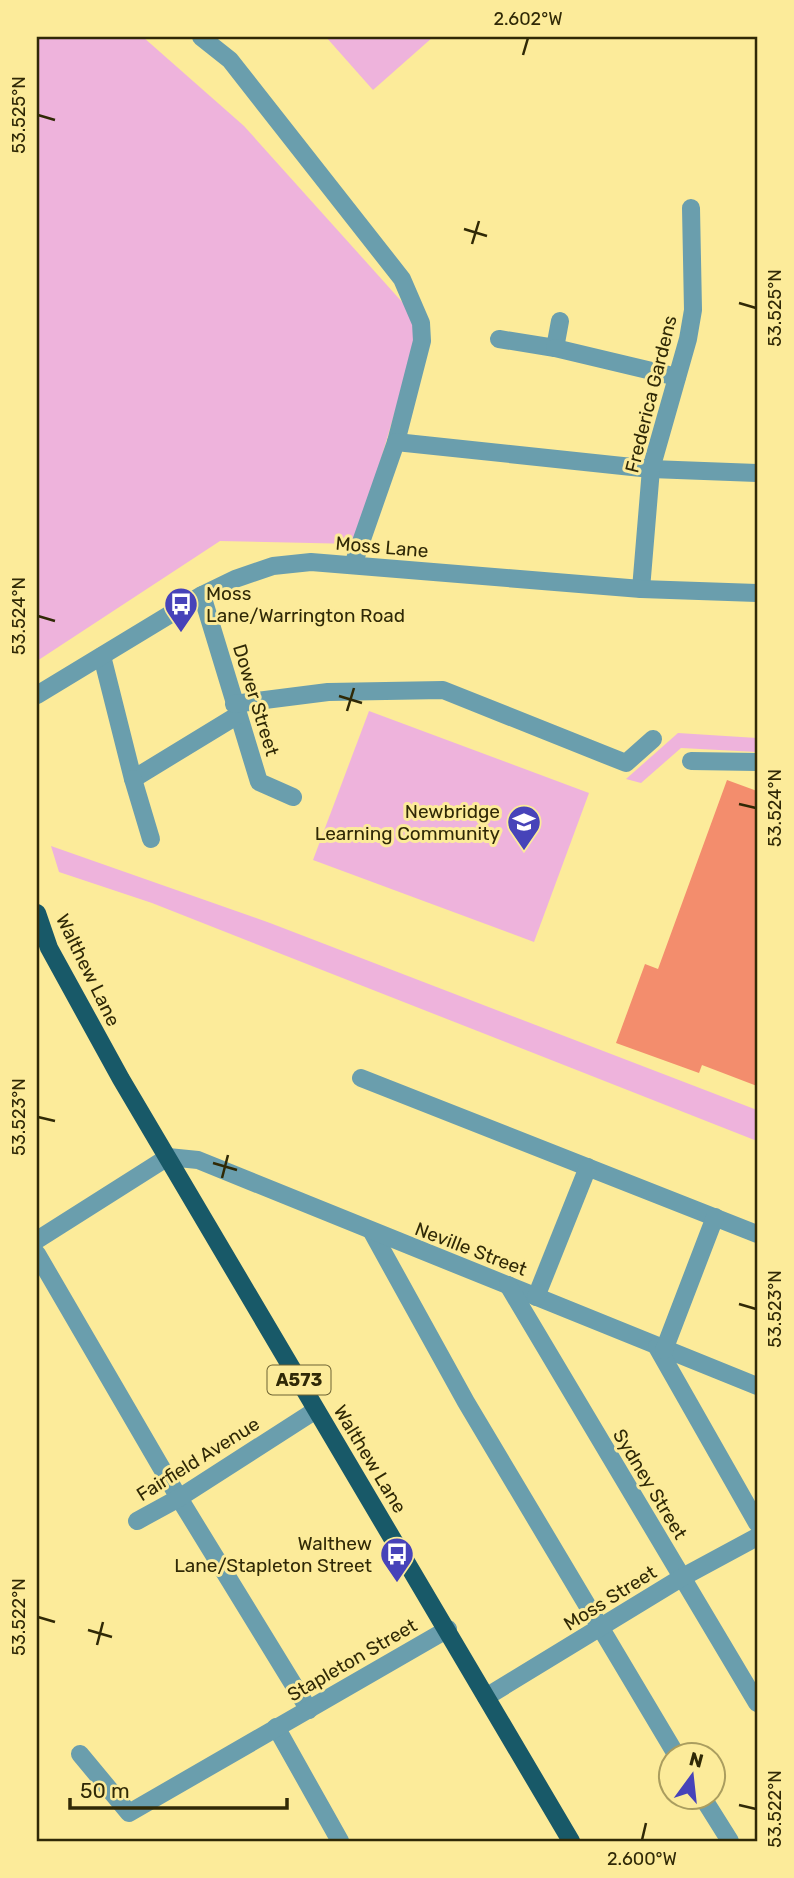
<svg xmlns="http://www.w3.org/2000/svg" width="794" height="1878" font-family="Rubik,sans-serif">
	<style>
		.green { fill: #eeb3dc }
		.building { fill: #f38d6d }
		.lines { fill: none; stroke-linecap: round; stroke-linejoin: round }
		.minor { stroke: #6a9ead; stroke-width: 18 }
		.major { stroke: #185968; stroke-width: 18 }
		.ticks { fill: none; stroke: #302906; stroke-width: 2.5 }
		.labels { text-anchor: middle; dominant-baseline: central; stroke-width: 6; stroke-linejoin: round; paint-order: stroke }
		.shield { fill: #fceb9a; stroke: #6d6332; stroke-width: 2 }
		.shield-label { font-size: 18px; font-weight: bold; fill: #302906 }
		.street-label { font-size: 19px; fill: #302906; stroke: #fceb9a }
		.poi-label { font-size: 19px; fill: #302906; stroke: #fceb9a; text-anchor: end }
		.neatline { fill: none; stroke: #302906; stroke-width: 2.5 }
		.ticks-label { font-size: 18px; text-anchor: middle; fill: #302906 }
	</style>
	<rect width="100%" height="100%" fill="#fceb9a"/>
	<g class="green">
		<polygon points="37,37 143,37 244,126 421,323 356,544 220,541 37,661"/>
		<polygon points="326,37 433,37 373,90"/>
		<polygon points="369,711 589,793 534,942 313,860"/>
		<polygon points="678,733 757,738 757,752 681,748 641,783 626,779"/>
		<polygon points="51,846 270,923 757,1110 757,1141 152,903 59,872"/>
	</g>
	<polygon class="building" points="727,780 757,791 757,1086 702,1065 699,1073 616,1043 645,964 658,969"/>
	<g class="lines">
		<g class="minor">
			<polyline points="201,37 230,60 402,279 421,323 422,341 396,442"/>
			<polyline points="499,339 555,348 560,321"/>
			<polyline points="555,348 677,377"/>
			<polyline points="353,565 396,442 651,469 757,473"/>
			<polyline points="641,589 651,469 688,339 693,310 691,208"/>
			<polyline points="202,595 259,782 293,797"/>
			<polyline points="102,656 133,779 238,715"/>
			<polyline points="37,695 202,595 235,579 273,566 311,562 641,589 757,593"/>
			<polyline points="234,704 328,692 443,690 626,763 653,739"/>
			<polyline points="691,761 757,762"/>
			<polyline points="133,779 151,839"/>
			<polyline points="361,1078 757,1234"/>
			<polyline points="372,1232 466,1402 677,1756"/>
			<polyline points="37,1240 168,1157 198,1160 757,1386"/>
			<polyline points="37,1254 179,1498 309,1710"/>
			<polyline points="508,1285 757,1703"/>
			<polyline points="536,1297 588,1167"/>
			<polyline points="657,1347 757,1523"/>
			<polyline points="664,1350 715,1217"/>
			<polyline points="137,1521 179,1498 316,1410"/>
			<polyline points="486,1697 681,1578 757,1537"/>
			<polyline points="276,1727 340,1841"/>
			<polyline points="80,1754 129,1813 448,1629"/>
			<polyline points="703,1798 730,1841"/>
		</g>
		<polyline class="major" points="37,913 49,948 121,1079 571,1841"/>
	</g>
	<path class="ticks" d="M523,55L528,38M38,115L55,120M464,229L487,236M472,244L479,221M739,303L756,308M38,616L55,621M339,696L362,703M347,711L354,688M739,804L756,808M38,1117L55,1121M213,1163L237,1170M222,1178L228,1155M739,1304L756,1309M38,1617L55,1622M88,1630L112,1637M97,1645L103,1622M739,1805L756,1809M642,1840L646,1823"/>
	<defs>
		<g id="bus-pin" transform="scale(1.75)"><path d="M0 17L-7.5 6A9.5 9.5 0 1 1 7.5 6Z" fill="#4743b9" stroke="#fceb9a"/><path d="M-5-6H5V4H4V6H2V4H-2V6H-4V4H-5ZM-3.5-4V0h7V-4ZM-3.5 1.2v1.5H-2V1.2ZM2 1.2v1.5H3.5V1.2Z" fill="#fff"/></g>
		<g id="school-pin" transform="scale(1.75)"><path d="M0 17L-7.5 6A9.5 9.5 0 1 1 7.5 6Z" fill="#4743b9" stroke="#fceb9a"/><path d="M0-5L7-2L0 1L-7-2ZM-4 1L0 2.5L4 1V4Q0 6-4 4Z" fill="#fff"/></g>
	</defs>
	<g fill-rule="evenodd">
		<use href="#bus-pin" x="181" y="604"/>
		<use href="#school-pin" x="524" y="822"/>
		<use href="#bus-pin" x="397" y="1554"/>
	</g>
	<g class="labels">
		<rect class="shield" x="267.5" y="1365.5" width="63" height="29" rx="5"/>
		<g class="shield-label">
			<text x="299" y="1380">A573</text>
		</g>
		<g class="street-label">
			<text transform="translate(651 394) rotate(-76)">Frederica Gardens</text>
			<text transform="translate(382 547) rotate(5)">Moss Lane</text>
			<text transform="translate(256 700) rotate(73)">Dower Street</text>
			<text transform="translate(88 970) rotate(64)">Walthew Lane</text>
			<text transform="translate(471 1249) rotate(21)">Neville Street</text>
			<text transform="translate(198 1459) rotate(-32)">Fairfield Avenue</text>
			<text transform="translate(370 1459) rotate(59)">Walthew Lane</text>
			<text transform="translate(650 1484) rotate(59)">Sydney Street</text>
			<text transform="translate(610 1598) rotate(-32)">Moss Street</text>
			<text transform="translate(352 1660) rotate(-30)">Stapleton Street</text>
		</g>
		<g class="poi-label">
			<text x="206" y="593" text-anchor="start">Moss<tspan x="206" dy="22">Lane/Warrington Road</tspan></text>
			<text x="500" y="811">Newbridge<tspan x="500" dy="22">Learning Community</tspan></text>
			<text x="372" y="1543">Walthew<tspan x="372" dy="22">Lane/Stapleton Street</tspan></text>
		</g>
	</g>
	<rect width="794" height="1878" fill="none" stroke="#fceb9a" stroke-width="77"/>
	<g transform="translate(692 1776) rotate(15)"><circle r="33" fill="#fceb9a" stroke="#aa9d5f" stroke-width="2"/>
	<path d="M0-5L12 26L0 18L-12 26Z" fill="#4743b9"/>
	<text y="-10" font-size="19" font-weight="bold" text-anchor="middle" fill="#302906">N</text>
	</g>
	<path d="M70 1798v10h217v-10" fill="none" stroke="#302906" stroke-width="3.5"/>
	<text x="80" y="1798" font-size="21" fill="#302906" stroke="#fceb9a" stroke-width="5" paint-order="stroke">50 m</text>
	<rect x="38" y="38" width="718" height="1802" class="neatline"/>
	<g class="ticks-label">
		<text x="528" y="25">2.602°W</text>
		<text transform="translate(19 115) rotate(-90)" y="6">53.525°N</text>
		<text transform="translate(775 308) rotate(-90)" y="6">53.525°N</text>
		<text transform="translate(19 616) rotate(-90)" y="6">53.524°N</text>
		<text transform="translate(775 808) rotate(-90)" y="6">53.524°N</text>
		<text transform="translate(19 1117) rotate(-90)" y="6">53.523°N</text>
		<text transform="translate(775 1309) rotate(-90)" y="6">53.523°N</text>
		<text transform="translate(19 1617) rotate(-90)" y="6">53.522°N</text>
		<text transform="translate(775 1809) rotate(-90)" y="6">53.522°N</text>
		<text x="642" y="1865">2.600°W</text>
	</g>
</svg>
